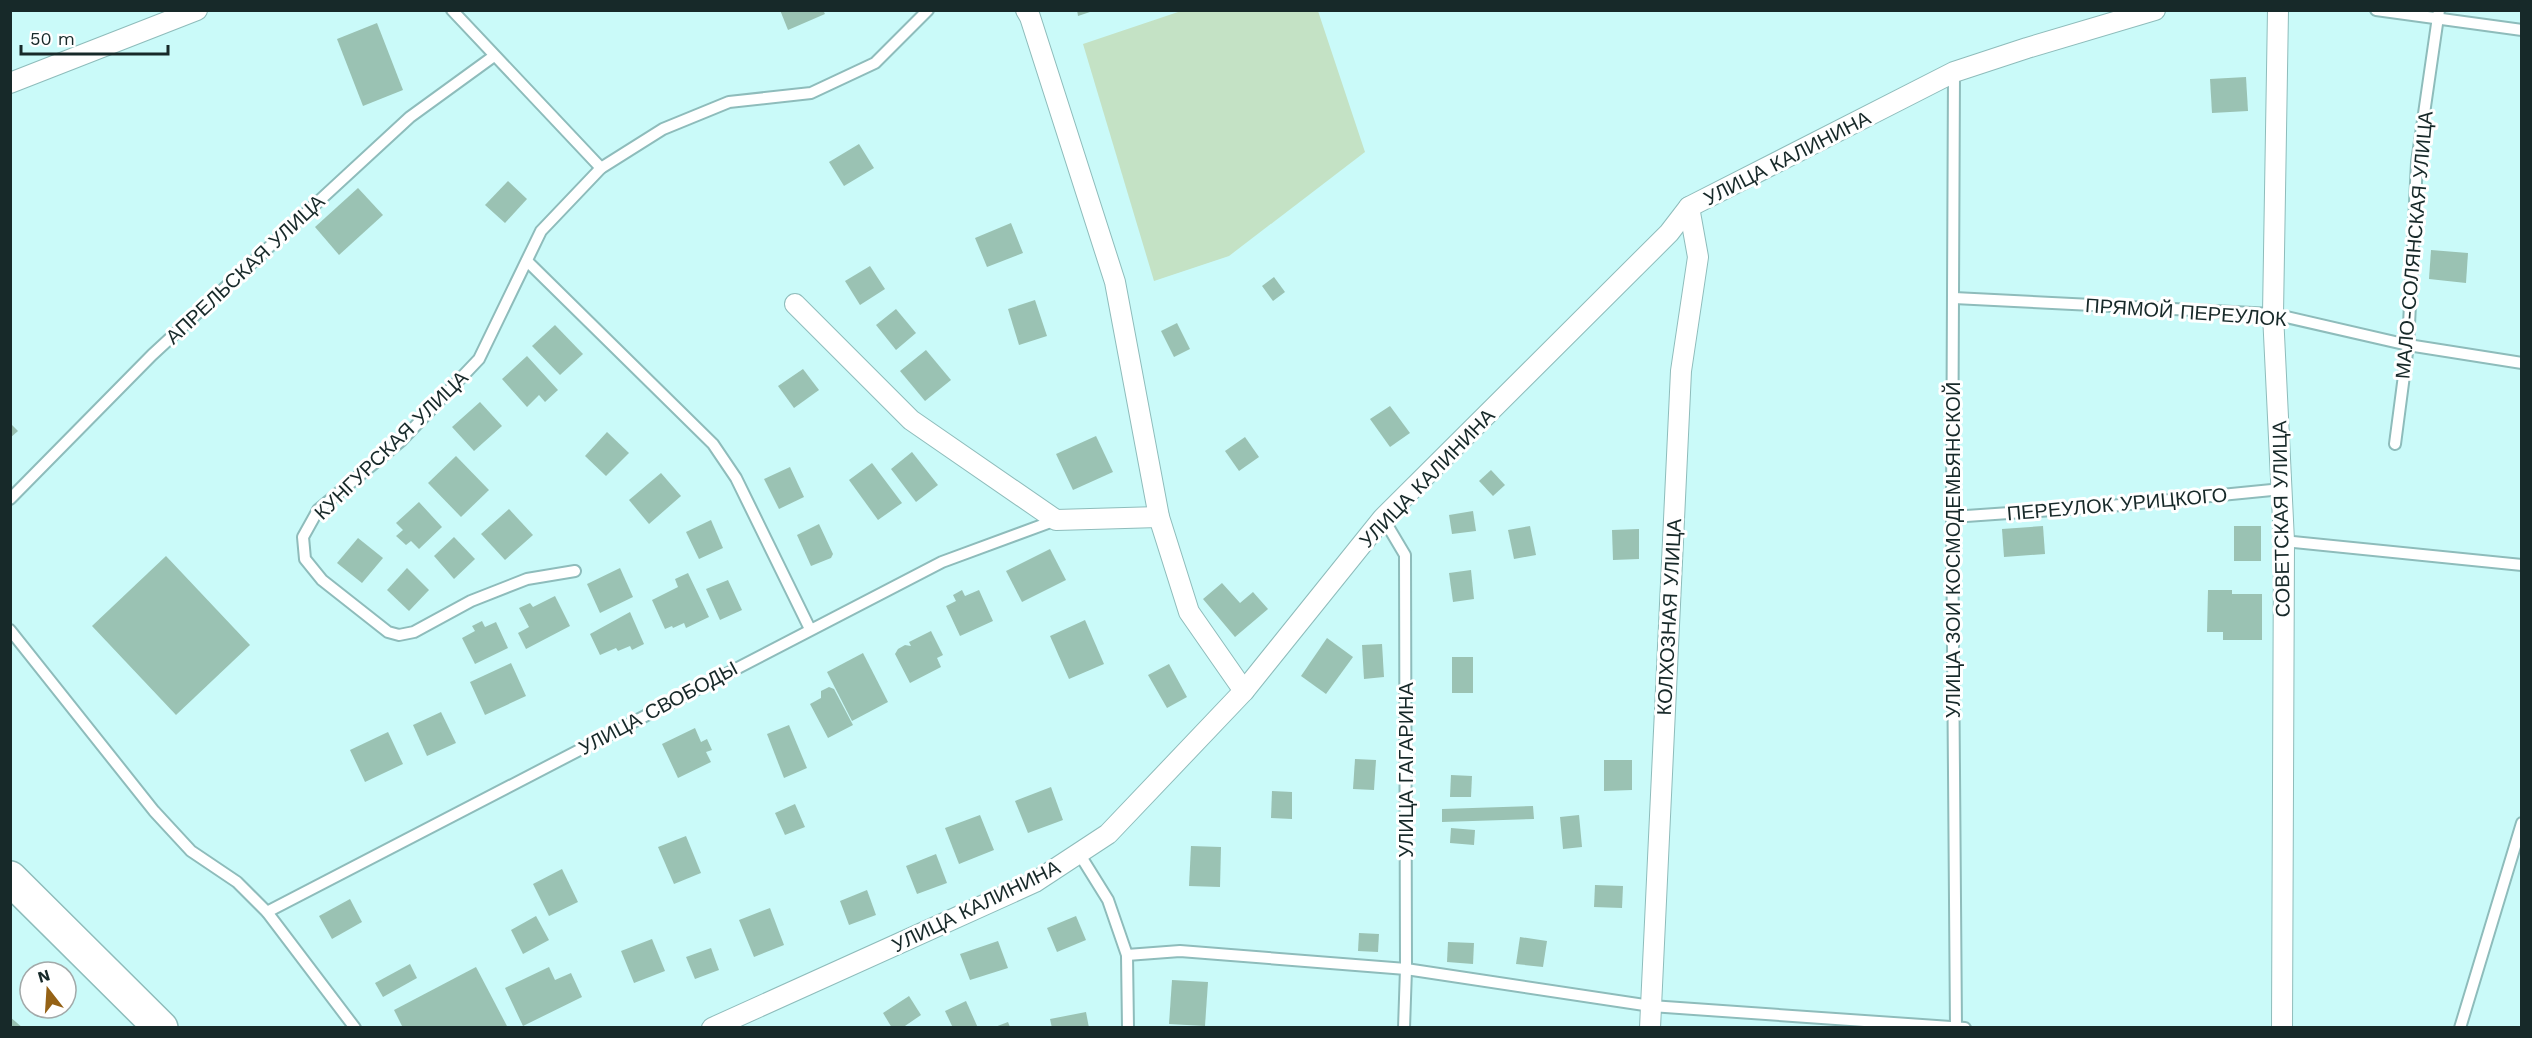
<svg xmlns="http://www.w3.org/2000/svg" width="2532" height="1038" font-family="'Work Sans',sans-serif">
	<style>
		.green { fill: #c4e2c5 }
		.building { fill: #9ac2b3 }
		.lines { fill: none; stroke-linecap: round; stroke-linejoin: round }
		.service-casing { stroke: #8ebcbb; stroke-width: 14 }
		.minor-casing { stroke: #8ebcbb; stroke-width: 22 }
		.trunk-casing { stroke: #8ebcbb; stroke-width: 36 }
		.service { stroke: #fff; stroke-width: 10 }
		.minor { stroke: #fff; stroke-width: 20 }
		.trunk { stroke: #fff; stroke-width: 33 }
		.labels { text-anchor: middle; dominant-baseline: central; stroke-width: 6; stroke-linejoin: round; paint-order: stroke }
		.street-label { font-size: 20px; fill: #172929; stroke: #fff }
	</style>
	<rect width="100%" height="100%" fill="#cafaf9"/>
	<polygon class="green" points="1184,10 1318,11 1365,152 1229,256 1154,281 1083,44"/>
	<g class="building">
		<polygon points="780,10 823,10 825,14 788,30"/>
		<polygon points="1077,10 1092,10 1093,11 1078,16"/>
		<polygon points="377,23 403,90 363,106 337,39"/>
		<polygon points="2246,77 2248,111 2212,113 2210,79"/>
		<polygon points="859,144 874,168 844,186 829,162"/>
		<polygon points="508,181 527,199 505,223 485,205"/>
		<polygon points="358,188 383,215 339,255 315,227"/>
		<polygon points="1011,223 1023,253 987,267 975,238"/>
		<polygon points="2431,250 2468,253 2466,283 2429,279"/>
		<polygon points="870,266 885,289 860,305 845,281"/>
		<polygon points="1274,277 1285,292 1273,301 1262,286"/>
		<polygon points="1035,300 1047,336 1019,345 1008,309"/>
		<polygon points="896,309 916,333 896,350 876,325"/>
		<polygon points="1177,323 1190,349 1174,357 1161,331"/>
		<polygon points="555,325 583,354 560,375 532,346"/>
		<polygon points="926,350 951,380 925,401 900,371"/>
		<polygon points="527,356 558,390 545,402 539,395 527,407 502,379"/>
		<polygon points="803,369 819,390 794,408 778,386"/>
		<polygon points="480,402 502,426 474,451 452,427"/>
		<polygon points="1390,406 1410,433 1390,447 1370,419"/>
		<polygon points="10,423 18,431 10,438"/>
		<polygon points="607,432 629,453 606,476 585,456"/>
		<polygon points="1096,436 1113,472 1073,490 1056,454"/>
		<polygon points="1245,437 1259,457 1239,471 1225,451"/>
		<polygon points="912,452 938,485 916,502 891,469"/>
		<polygon points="456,456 489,490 461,517 428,483"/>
		<polygon points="872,463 902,503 878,520 849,480"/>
		<polygon points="790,467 804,497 779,509 764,479"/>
		<polygon points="1491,470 1505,485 1493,496 1479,481"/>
		<polygon points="661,473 681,496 649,524 629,500"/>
		<polygon points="419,502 442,527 419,549 411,541 406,545 396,536 403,530 396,523"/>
		<polygon points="509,509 533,535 505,560 481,534"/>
		<polygon points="1473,511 1476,531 1452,534 1449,515"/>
		<polygon points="711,520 723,548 699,559 686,532"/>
		<polygon points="819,524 833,554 831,558 811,566 797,535"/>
		<polygon points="1530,526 1536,555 1514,559 1508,530"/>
		<polygon points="2043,526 2045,554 2004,557 2002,529"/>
		<rect x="2234" y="526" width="27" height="35"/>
		<polygon points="1639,529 1639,559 1613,560 1612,530"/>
		<polygon points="454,537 475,559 454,579 434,556"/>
		<polygon points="358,538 383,558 362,583 337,563"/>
		<polygon points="1050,549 1066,580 1022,602 1006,571"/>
		<polygon points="166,556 250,645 176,715 92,626"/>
		<polygon points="407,568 429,590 409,611 387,590"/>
		<polygon points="620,568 633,597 600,613 587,584"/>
		<polygon points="1471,570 1474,599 1453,602 1449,573"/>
		<polygon points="688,573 709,617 686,628 684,623 673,628 672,626 665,629 652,600 678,587 675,579"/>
		<polygon points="728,580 742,610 720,620 706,589"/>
		<polygon points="1222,583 1240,603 1253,592 1268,609 1235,637 1203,599"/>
		<polygon points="962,590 965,596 979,590 993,621 960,636 946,606 956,601 953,595"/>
		<polygon points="2208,590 2232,590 2232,594 2262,594 2262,640 2223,640 2223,632 2207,632"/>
		<polygon points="555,596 570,626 526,649 518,633 529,627 519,608 530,603 533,607"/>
		<polygon points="630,612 644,644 632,650 630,646 618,651 616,648 600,655 590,634"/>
		<polygon points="1085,620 1104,664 1069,679 1050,636"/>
		<polygon points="482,621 485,627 496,622 508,648 475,664 462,638 475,631 472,626"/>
		<polygon points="931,631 943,655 937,658 941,667 910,683 895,654 898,649 905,645 911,646 909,642"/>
		<polygon points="1327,638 1353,657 1326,694 1301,676"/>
		<polygon points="1382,644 1384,677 1364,679 1362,645"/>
		<polygon points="863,653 888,702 852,721 827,672"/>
		<rect x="1452" y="657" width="21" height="36"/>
		<polygon points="511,663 526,696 485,715 470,682"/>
		<polygon points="1169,664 1187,697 1167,708 1148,675"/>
		<polygon points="829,687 834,689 853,725 828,738 810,704 821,698 821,691"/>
		<polygon points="441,712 456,743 427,756 413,725"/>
		<polygon points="789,725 807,768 784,778 767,734"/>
		<polygon points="695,728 701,742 707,739 712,750 706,752 711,762 678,778 662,744"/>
		<polygon points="388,732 403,764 365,782 350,750"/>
		<polygon points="1355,759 1376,760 1374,790 1353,789"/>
		<polygon points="1604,760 1632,760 1632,790 1604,791"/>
		<polygon points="1451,775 1472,776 1471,797 1450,797"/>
		<polygon points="1051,787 1063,820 1028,833 1015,801"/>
		<polygon points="1272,791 1292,792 1292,819 1271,818"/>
		<polygon points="795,804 805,827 785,835 775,813"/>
		<polygon points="1533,806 1534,819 1442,822 1442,809"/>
		<polygon points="980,815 994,850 959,864 945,828"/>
		<polygon points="1579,815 1582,847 1563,849 1560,817"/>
		<polygon points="1451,828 1475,830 1474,845 1450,843"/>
		<polygon points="686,836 701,873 674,884 658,847"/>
		<polygon points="1191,846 1221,847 1220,887 1189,886"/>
		<polygon points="936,854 947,883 917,894 906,866"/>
		<polygon points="562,869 578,902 549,916 533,884"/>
		<polygon points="1595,885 1623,886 1622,908 1594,907"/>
		<polygon points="867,890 876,915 849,925 840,901"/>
		<polygon points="350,899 362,922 332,939 319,916"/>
		<polygon points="770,908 784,945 754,957 739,920"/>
		<polygon points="536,916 549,940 523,954 511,930"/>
		<polygon points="1076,916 1086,940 1057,952 1047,928"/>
		<polygon points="1359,933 1379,934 1378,952 1358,951"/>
		<polygon points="1520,937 1547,941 1543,967 1516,964"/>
		<polygon points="652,939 665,971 634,983 621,951"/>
		<polygon points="998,941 1008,968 970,980 960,954"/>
		<polygon points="1448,942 1474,943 1473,964 1447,962"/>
		<polygon points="711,948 719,970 695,979 686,957"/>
		<polygon points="410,964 417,978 383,997 375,983"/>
		<polygon points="476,967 508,1028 403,1028 394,1010"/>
		<polygon points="549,967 555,980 571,973 582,997 523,1026 505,988"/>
		<polygon points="1172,980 1208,982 1205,1026 1169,1024"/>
		<polygon points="909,996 921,1015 902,1028 892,1028 883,1013"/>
		<polygon points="966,1001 978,1028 953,1028 945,1011"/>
		<polygon points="1086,1012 1089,1028 1052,1028 1050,1019"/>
		<polygon points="10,1017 23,1028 10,1028"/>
		<polygon points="1008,1022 1010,1027 995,1027"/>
	</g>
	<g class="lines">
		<g class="service-casing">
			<g id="service">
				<polyline points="452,10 601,168"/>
				<polyline points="2376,10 2522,30"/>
				<polyline points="1954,72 1952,517 1956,1028"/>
				<polyline points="527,261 713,444 736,478 810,629"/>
				<polyline points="1954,298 2273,314 2408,345 2522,363"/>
				<polyline points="2395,444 2408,345 2417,162 2439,10"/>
				<polyline points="10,499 152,355 410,117 494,56"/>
				<polyline points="1952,517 2110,506 2282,489"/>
				<polyline points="1383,518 1405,555 1406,969 1404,1028"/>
				<polyline points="2284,541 2522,565"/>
				<polyline points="575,571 527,579 471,601 414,632 399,635 388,632 322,580 305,559 303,537 318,510 402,440 479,359 541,231 601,168 663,129 729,102 811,93 875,63 928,10"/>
				<polyline points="10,630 154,811 191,851 237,882 267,912 355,1028"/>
				<polyline points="1080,855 1108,900 1127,955 1128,1028"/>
				<polyline points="267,912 942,562 1056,520"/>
				<polyline points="1127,955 1180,951 1406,969 1651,1006 1965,1028"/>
				<polyline points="2460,1028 2522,823"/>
			</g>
		</g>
		<g class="minor-casing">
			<g id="minor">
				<polyline points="1026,10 1030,17 1115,282 1159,517 1189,612 1244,691"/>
				<polyline points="2278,10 2273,314 2284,541 2282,1028"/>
				<polyline points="10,83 197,10"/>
				<polyline points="795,304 911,420 1056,520 1159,517"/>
				<polyline points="712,1028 1035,882 1108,834 1244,691 1383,518 1669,233 1689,207 1954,72 2027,48 2155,10"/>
				<polyline points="1650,1028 1681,371 1698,257 1689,207"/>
			</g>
		</g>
		<g class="trunk-casing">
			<polyline id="trunk" points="10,878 161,1028"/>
		</g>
		<use href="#service" class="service"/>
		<use href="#minor" class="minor"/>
		<use href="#trunk" class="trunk"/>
	</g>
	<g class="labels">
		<g class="street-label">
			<text transform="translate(1787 158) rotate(-27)">УЛИЦА КАЛИНИНА</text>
			<text transform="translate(2414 245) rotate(-85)">МАЛО-СОЛЯНСКАЯ УЛИЦА</text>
			<text transform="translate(245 269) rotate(-43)">АПРЕЛЬСКАЯ УЛИЦА</text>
			<text transform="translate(2186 312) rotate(4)">ПРЯМОЙ ПЕРЕУЛОК</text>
			<text transform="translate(391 445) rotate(-44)">КУНГУРСКАЯ УЛИЦА</text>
			<text transform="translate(1427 478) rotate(-46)">УЛИЦА КАЛИНИНА</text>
			<text transform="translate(2117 504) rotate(-5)">ПЕРЕУЛОК УРИЦКОГО</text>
			<text transform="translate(2281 519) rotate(-91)">СОВЕТСКАЯ УЛИЦА</text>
			<text transform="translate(1953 550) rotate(-90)">УЛИЦА ЗОИ КОСМОДЕМЬЯНСКОЙ</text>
			<text transform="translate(1669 617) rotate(-87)">КОЛХОЗНАЯ УЛИЦА</text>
			<text transform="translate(658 708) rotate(-28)">УЛИЦА СВОБОДЫ</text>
			<text transform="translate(1406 770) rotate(-90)">УЛИЦА ГАГАРИНА</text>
			<text transform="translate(976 906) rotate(-26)">УЛИЦА КАЛИНИНА</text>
		</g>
	</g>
	<rect width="2532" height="1038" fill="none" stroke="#172929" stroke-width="24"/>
	<g transform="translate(48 990) rotate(343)"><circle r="28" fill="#ffffff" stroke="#a2a9a9" stroke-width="1.5"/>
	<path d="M0-4.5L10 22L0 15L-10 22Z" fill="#956215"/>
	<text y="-9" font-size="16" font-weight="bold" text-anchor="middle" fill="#172929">N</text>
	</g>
	<path d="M21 45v9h147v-9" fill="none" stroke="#172929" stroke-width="3"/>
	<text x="30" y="45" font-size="18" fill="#172929" stroke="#ffffff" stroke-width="4.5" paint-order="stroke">50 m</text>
</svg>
